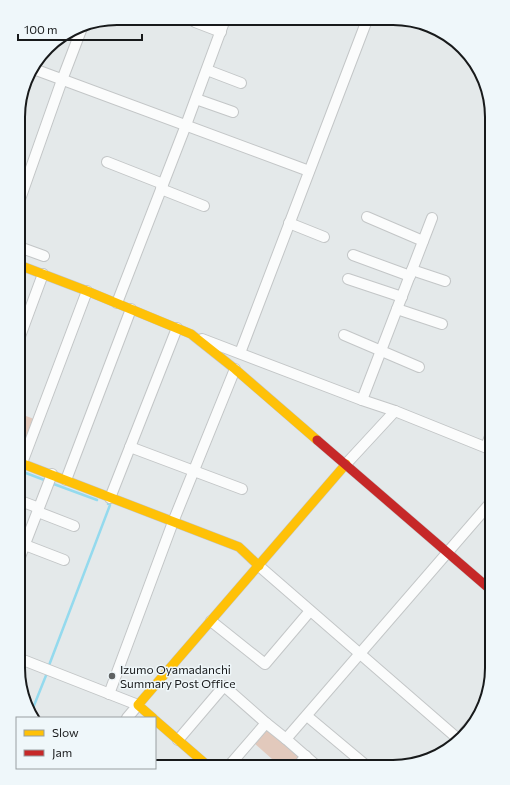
<svg xmlns="http://www.w3.org/2000/svg" width="510" height="785" font-family="Commissioner,sans-serif">
	<style>
		.green { fill: #e2c9bc }
		.lines { fill: none; stroke-linecap: round; stroke-linejoin: round }
		.stream { stroke: #94daee; stroke-width: 2.5 }
		.street-casing { stroke: #c3c6c7; stroke-width: 12 }
		.slow-casing { stroke: #c3c6c7; stroke-width: 10 }
		.jam-casing { stroke: #c3c6c7; stroke-width: 10 }
		.street { stroke: #fbfcfc; stroke-width: 10 }
		.slow { stroke: #ffc107; stroke-width: 9 }
		.jam { stroke: #c62828; stroke-width: 9 }
		.poi-dot { fill: #5f6263; stroke: #eff7fa; stroke-width: 1.5 }
		.labels { text-anchor: middle; dominant-baseline: central; stroke-width: 3; stroke-linejoin: round; paint-order: stroke }
		.poi-label { font-size: 12px; fill: #181a1b; stroke: #eff7fa; text-anchor: start }
		.rim { fill: none; stroke: #181a1b; stroke-width: 2 }
	</style>
	<rect width="100%" height="100%" fill="#e4e9ea"/>
	<g class="green">
		<polygon points="18,413 34,419 20,458 18,457"/>
		<polygon points="266,727 301,757 293,767 281,767 253,742"/>
	</g>
	<g class="lines">
		<g class="stream">
			<polyline points="18,470 47,481"/>
			<polyline points="51,483 97,500"/>
			<polyline points="48,668 110,505 108,504"/>
			<polyline points="31,713 47,673"/>
		</g>
		<g class="street-casing">
			<g id="street">
				<polyline points="195,22 221,32"/>
				<polyline points="31,68 309,171"/>
				<polyline points="207,70 241,83"/>
				<polyline points="196,99 233,112"/>
				<polyline points="492,158 492,145"/>
				<polyline points="107,162 163,184"/>
				<polyline points="161,189 204,206"/>
				<polyline points="19,202 62,80 83,25"/>
				<polyline points="367,217 423,241"/>
				<polyline points="289,223 324,237"/>
				<polyline points="19,247 44,256"/>
				<polyline points="353,255 410,276"/>
				<polyline points="412,270 445,281"/>
				<polyline points="348,279 402,297"/>
				<polyline points="117,303 186,125 224,22"/>
				<polyline points="397,309 442,324"/>
				<polyline points="344,335 419,367"/>
				<polyline points="19,339 43,274"/>
				<polyline points="202,339 362,400 395,411 492,450"/>
				<polyline points="240,353 367,20"/>
				<polyline points="362,400 432,218"/>
				<polyline points="130,447 242,489"/>
				<polyline points="486,447 492,431"/>
				<polyline points="22,463 87,291"/>
				<polyline points="346,464 395,411"/>
				<polyline points="66,480 131,309"/>
				<polyline points="110,498 177,328"/>
				<polyline points="18,500 39,508"/>
				<polyline points="38,512 74,526"/>
				<polyline points="25,545 64,560"/>
				<polyline points="18,562 52,474"/>
				<polyline points="259,566 457,738"/>
				<polyline points="211,621 265,664 310,611"/>
				<polyline points="18,658 138,705 127,718"/>
				<polyline points="109,694 173,522 235,369"/>
				<polyline points="307,716 368,767"/>
				<polyline points="465,732 477,718"/>
				<polyline points="286,739 318,767"/>
				<polyline points="178,740 224,686 266,723"/>
				<polyline points="228,767 266,723 286,739 492,501"/>
				<polyline points="297,767 306,756"/>
			</g>
		</g>
		<g class="slow-casing">
			<g id="slow">
				<polyline points="19,265 87,291 191,334 235,369 317,440"/>
				<polyline points="18,462 239,547 259,566"/>
				<polyline points="153,718 138,705 346,464"/>
				<polyline points="155,720 208,766"/>
			</g>
		</g>
		<g class="jam-casing">
			<polyline id="jam" points="317,440 492,591"/>
		</g>
		<use href="#street" class="street"/>
		<use href="#slow" class="slow"/>
		<use href="#jam" class="jam"/>
	</g>
	<circle class="poi-dot" cx="112" cy="676" r="4"/>
	<g class="labels">
		<g class="poi-label">
			<text x="120" y="669">Izumo Oyamadanchi<tspan x="120" dy="14">Summary Post Office</tspan></text>
		</g>
	</g>
	<path d="M0 0H510V785H0ZM117 25H393A92 92 0 0 1 485 117V668A92 92 0 0 1 393 760H117A92 92 0 0 1 25 668V117A92 92 0 0 1 117 25Z" fill="#eff7fa" fill-rule="evenodd"/>
	<path class="rim" d="M117 25H393A92 92 0 0 1 485 117V668A92 92 0 0 1 393 760H117A92 92 0 0 1 25 668V117A92 92 0 0 1 117 25Z"/>
	<rect x="16" y="717" width="140" height="52" fill="#eff7fa" stroke="#999fa1"/>
	<rect x="24" y="730" width="20" height="6" fill="#ffc107" stroke="#999fa1"/>
	<text x="52" y="737" font-size="12" fill="#181a1b">Slow</text>
	<rect x="24" y="750" width="20" height="6" fill="#c62828" stroke="#999fa1"/>
	<text x="52" y="757" font-size="12" fill="#181a1b">Jam</text>
	<path d="M18 34v6h124v-6" fill="none" stroke="#181a1b" stroke-width="2"/>
	<text x="24" y="34" font-size="12" fill="#181a1b" stroke="#eff7fa" stroke-width="3" paint-order="stroke">100 m</text>
</svg>
